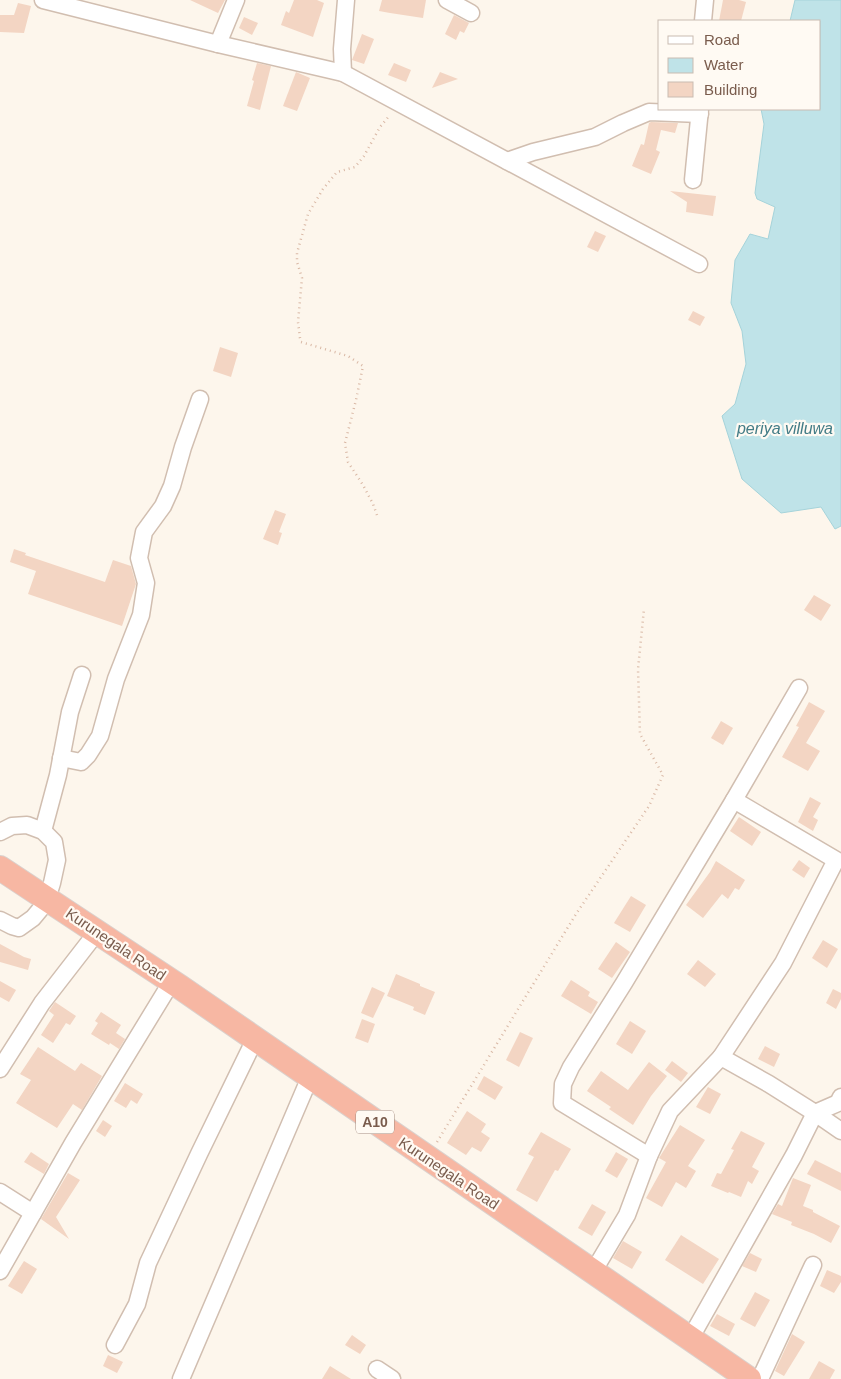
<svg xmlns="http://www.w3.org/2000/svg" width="841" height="1379" font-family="Arial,sans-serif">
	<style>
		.water { fill: #bfe3e8; stroke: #a5d3da }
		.building { fill: #f3d5c3 }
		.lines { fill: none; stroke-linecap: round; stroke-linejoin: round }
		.minor-casing { stroke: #d1beb0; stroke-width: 19 }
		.highway-casing { stroke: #dad1cd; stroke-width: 26 }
		.path { stroke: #d9b8a5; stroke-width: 2.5; stroke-dasharray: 1 4; stroke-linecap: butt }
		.minor { stroke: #fff; stroke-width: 16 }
		.highway { stroke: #f7b7a3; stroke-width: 24 }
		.labels { text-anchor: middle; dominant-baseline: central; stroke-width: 4.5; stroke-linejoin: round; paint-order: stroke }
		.shield { fill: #fffaf3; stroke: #a28b7f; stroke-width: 1 }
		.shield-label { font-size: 14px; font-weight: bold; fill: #7a5c4d }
		.street-label { font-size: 15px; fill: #7a5c4d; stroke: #fffaf3 }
		.water-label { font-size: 16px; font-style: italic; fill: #437c86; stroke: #fffaf3 }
	</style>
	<rect width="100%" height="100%" fill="#fdf6ec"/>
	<polygon class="water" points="795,0 841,0 841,526 835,529 821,507 781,513 742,479 722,416 735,404 746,364 742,331 731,303 735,260 750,234 768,239 775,207 757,199 755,193 764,124 761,109 820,109 820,21 790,21"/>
	<g class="building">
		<polygon points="190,0 225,0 218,13"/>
		<polygon points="294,0 317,0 324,3 313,37 281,25 286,11 289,13"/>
		<polygon points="382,0 426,0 423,18 390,13 379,11"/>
		<polygon points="723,0 739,0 746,2 741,21 719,21"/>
		<polygon points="18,3 31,6 24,33 0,32 0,15 14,15"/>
		<polygon points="454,15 469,23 464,33 460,31 456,40 445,34"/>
		<polygon points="244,17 258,23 252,35 239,28"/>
		<polygon points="362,34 374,39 364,64 352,60"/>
		<polygon points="257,63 271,66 260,110 247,106 254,81 252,80"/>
		<polygon points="394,63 411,70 406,82 388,75"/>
		<polygon points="296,72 310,78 297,111 283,106"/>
		<polygon points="440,72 458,79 432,88"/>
		<polygon points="651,122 678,123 675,133 661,130 656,150 660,152 651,174 632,166 641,144 644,145 649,123"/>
		<polygon points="670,191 716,196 713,216 686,212 687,202"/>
		<polygon points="595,231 606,236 598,252 587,247"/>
		<polygon points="693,311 705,317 700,326 688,320"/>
		<polygon points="220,347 238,353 231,377 213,371"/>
		<polygon points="275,510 286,514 279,532 282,533 278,545 263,539"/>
		<polygon points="14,549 26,553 25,555 105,582 113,560 131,566 136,584 122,626 28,594 36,571 10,562"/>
		<polygon points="814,595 831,605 821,621 804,610"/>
		<polygon points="809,702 825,711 806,743 820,751 808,771 782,757 799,727 796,726"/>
		<polygon points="721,721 733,728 723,745 711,738"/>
		<polygon points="810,797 821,803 813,817 818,820 813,831 798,822"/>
		<polygon points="739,817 761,832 752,846 730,831"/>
		<polygon points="799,860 810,868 804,878 792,870"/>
		<polygon points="716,861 745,880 739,890 735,888 728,899 722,894 703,918 686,905 710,872"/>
		<polygon points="631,896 646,905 630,932 614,923"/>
		<polygon points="823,940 838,949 827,968 812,958"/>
		<polygon points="616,942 630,952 612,978 598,969"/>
		<polygon points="0,944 24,957 31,959 28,970 0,962"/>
		<polygon points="698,960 716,974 705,987 687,974"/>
		<polygon points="396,974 420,984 420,986 435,992 425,1015 413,1010 414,1007 387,996"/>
		<polygon points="571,980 590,992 588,996 598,1002 591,1014 561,996"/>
		<polygon points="0,981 16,990 9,1002 0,997"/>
		<polygon points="372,987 385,993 373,1018 361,1013"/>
		<polygon points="833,989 841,993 841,999 836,1009 826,1003"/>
		<polygon points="55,1002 76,1016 70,1025 66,1023 53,1043 41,1035 54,1015 49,1011"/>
		<polygon points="101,1012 121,1025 116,1033 125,1039 119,1049 110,1043 109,1045 91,1034 98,1023 95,1021"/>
		<polygon points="362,1019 375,1024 368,1043 355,1038"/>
		<polygon points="630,1021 646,1031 632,1054 616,1044"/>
		<polygon points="520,1032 533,1038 519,1067 506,1060"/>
		<polygon points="765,1046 780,1054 774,1067 758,1059"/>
		<polygon points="38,1047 75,1071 81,1063 102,1076 82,1110 73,1104 57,1128 16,1103 31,1080 20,1074"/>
		<polygon points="672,1061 688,1073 681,1082 665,1070"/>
		<polygon points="649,1062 667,1076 651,1096 633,1125 609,1109 611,1107 587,1091 601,1071 628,1090"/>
		<polygon points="484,1076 503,1087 495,1100 477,1089"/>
		<polygon points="125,1083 143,1094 137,1104 131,1100 126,1108 114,1101"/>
		<polygon points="708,1087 721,1094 710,1114 696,1107"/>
		<polygon points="467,1111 486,1124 481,1132 490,1138 481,1152 472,1147 466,1155 447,1143"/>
		<polygon points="103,1120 112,1126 105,1137 96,1131"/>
		<polygon points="680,1125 705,1140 688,1166 696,1171 686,1188 676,1182 662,1207 646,1198 666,1162 659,1158"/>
		<polygon points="741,1131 765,1143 752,1167 759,1171 752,1184 748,1181 741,1197 729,1192 728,1193 711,1186 717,1173 721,1174 734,1150 731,1149"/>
		<polygon points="541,1132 571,1149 558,1171 555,1170 537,1202 516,1190 534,1157 528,1154"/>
		<polygon points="31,1152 49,1164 44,1174 24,1162"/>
		<polygon points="616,1152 628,1159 617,1178 605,1171"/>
		<polygon points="815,1160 841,1173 841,1191 807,1174"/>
		<polygon points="68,1173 80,1180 56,1217 69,1239 41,1219"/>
		<polygon points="793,1178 811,1185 803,1206 813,1210 813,1212 840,1226 831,1243 814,1234 791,1225 792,1222 772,1214 778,1204 782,1206"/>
		<polygon points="592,1204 606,1212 592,1236 578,1228"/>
		<polygon points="681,1235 719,1259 703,1284 665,1260"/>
		<polygon points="623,1241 642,1252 632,1269 613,1258"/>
		<polygon points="750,1253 762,1259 756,1272 742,1266"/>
		<polygon points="24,1261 37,1269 22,1294 8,1286"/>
		<polygon points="827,1270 841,1276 841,1282 834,1293 820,1286"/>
		<polygon points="755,1292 770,1300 755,1327 740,1319"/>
		<polygon points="717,1314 735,1324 729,1336 710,1326"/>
		<polygon points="792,1334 805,1342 784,1376 775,1371"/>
		<polygon points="352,1335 366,1345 360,1354 345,1345"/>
		<polygon points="108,1355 123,1362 117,1373 103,1366"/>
		<polygon points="819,1361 835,1370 830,1379 809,1379"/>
		<polygon points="330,1366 351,1379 322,1379"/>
	</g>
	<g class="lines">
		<g class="minor-casing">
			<g id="minor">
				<polyline points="43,0 218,44 343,73 699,264"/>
				<polyline points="447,0 471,13"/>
				<polyline points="703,21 705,0"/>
				<polyline points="218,44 236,0"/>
				<polyline points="343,73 342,49 346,0"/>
				<polyline points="507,161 533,152 595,137 623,123 649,112 700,114"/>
				<polyline points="693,180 700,109"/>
				<polyline points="61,758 81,762 88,755 100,736 116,679 141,615 146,583 139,558 144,532 163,506 172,486 183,447 200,399"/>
				<polyline points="43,831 58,775 70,712 82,675"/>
				<polyline points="0,832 12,826 27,825 43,831 54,842 57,860 52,883 47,899"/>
				<polyline points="0,920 12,926 19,928 33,918 48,900"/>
				<polyline points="721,1057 783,963 836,860 734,800"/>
				<polyline points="0,1069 42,1003 97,932"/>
				<polyline points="649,1156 562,1103 563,1084 571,1067 624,983 734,800 799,688"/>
				<polyline points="0,1192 33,1213"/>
				<polyline points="0,1271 73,1143 172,981"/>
				<polyline points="593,1272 627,1215 649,1156 670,1111 721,1057 769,1084 815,1113 838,1103 841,1097"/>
				<polyline points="690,1339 794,1155 815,1113 841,1131"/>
				<polyline points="115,1345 137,1304 148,1263 199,1154 255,1039"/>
				<polyline points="377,1369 392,1379"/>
				<polyline points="181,1379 310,1077"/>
				<polyline points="760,1379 813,1265"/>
			</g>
		</g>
		<g class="highway-casing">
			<polyline id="highway" points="0,868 180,987 749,1379"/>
		</g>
		<g class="path">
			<polyline points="377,515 373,504 363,485 348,462 345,443 356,400 363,366 348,356 301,342 300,338 298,322 302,278 297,262 297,253 308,214 323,189 337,172 355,167 364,156 380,127 390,115"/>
			<polyline points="437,1142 576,914 649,806 663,775 640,734 638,669 644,609"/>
		</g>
		<use href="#minor" class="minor"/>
		<use href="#highway" class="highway"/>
	</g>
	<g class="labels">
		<rect class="shield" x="356" y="1110.5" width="38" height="23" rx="4"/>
		<g class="shield-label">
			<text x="375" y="1122">A10</text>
		</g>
		<g class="street-label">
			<text transform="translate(116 944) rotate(34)">Kurunegala Road</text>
			<text transform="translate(449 1173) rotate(34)">Kurunegala Road</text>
		</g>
		<g class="water-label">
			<text x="785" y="428">periya villuwa</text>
		</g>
	</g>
	<rect x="658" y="20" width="162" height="90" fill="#fffaf3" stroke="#cabbb1"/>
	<rect x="668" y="36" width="25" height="8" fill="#ffffff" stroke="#cabbb1"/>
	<text x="704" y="45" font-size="15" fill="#7a5c4d">Road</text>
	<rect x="668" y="58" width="25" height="15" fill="#bfe3e8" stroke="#cabbb1"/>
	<text x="704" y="70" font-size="15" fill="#7a5c4d">Water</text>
	<rect x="668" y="82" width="25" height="15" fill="#f3d5c3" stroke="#cabbb1"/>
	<text x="704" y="95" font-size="15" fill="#7a5c4d">Building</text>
</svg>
